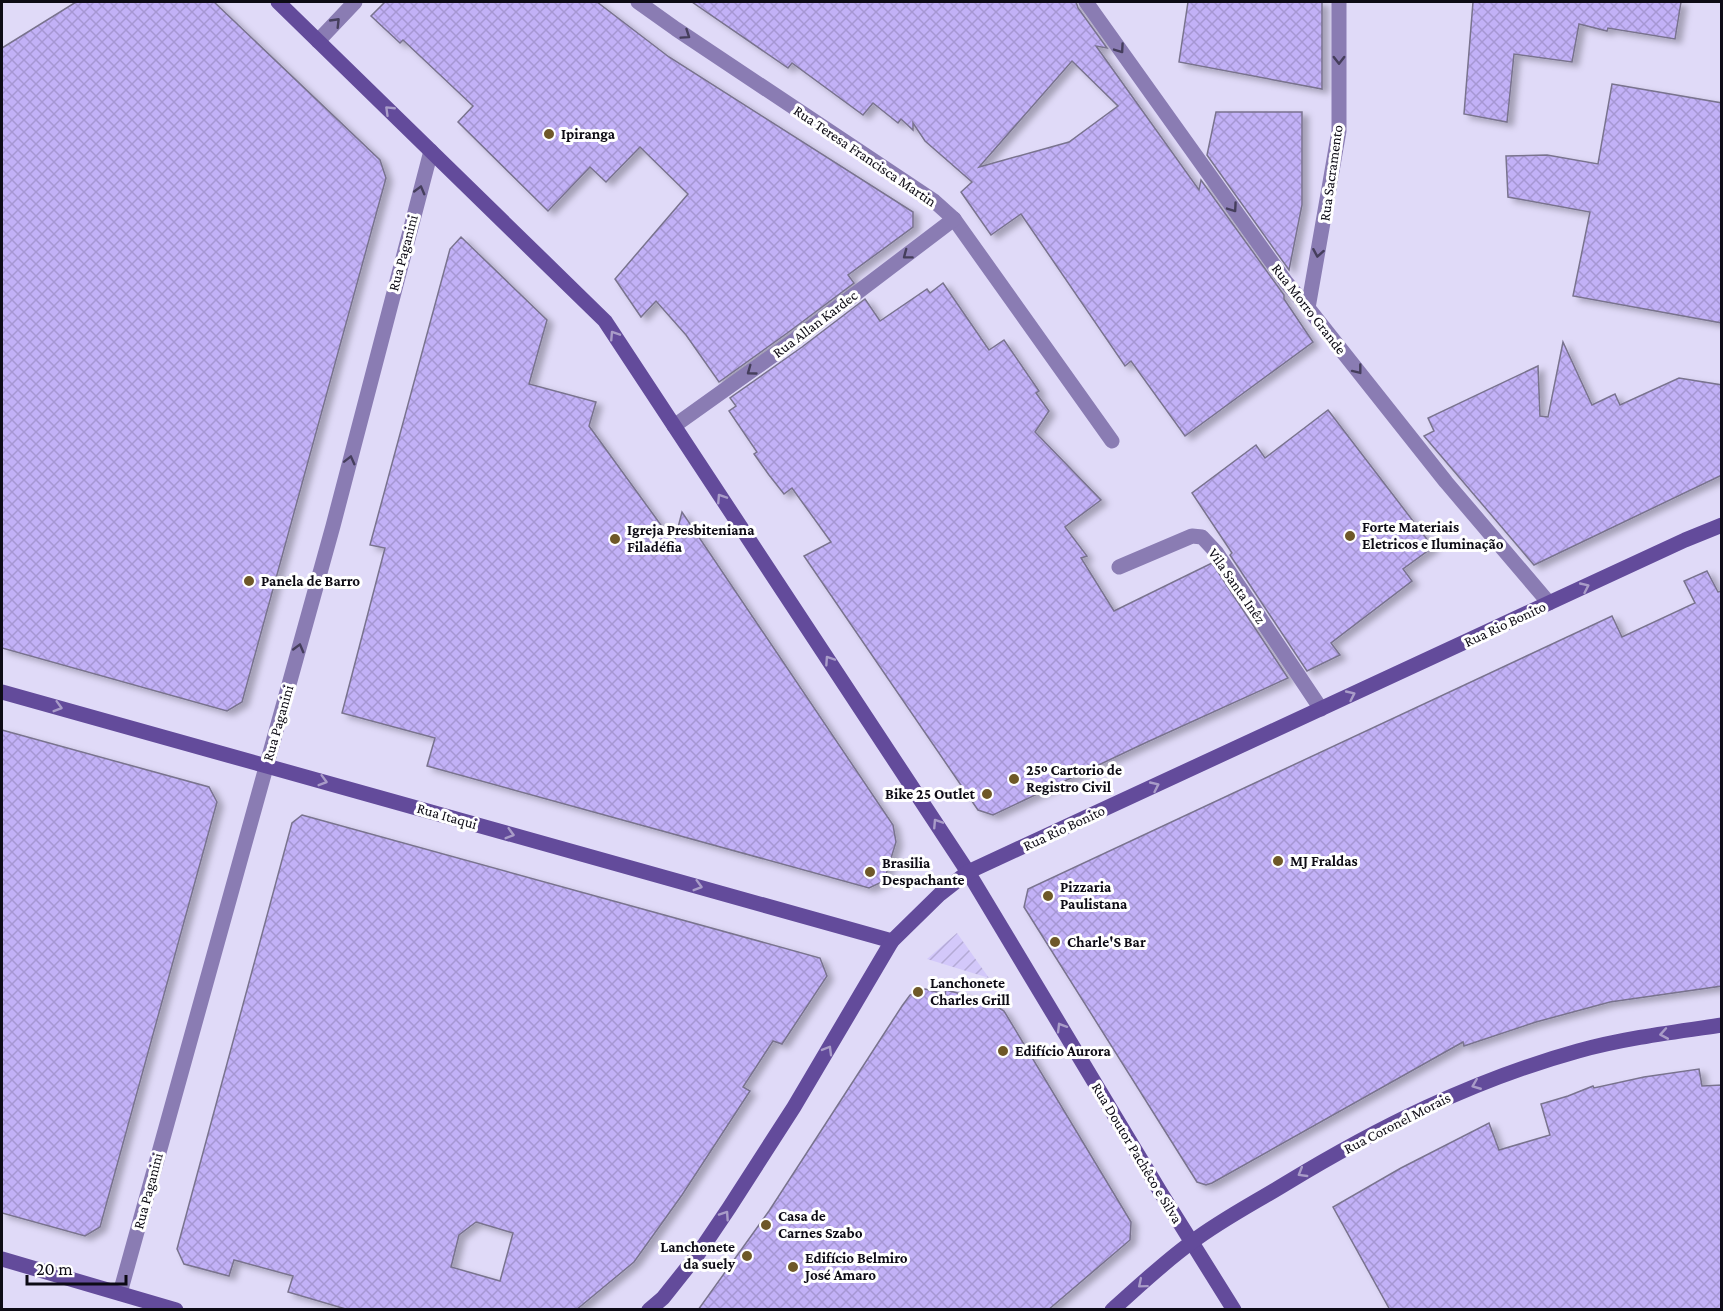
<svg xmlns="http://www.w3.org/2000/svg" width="1723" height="1311" font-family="'Crimson Pro',serif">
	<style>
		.garden { fill: url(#garden-furrows) }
		.building { fill: url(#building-cross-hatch); stroke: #79738e; stroke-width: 1.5; fill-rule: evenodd; filter: url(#shadow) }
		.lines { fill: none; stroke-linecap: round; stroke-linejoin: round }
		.lane { stroke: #8a7cb3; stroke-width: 15 }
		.street { stroke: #8a7cb3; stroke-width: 15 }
		.secondary { stroke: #634b9b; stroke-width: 15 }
		.oneway { stroke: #453e5c }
		.oneway2 { stroke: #a99cc8 }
		.poi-dot { fill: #6e5828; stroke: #fff; stroke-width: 2 }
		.labels { text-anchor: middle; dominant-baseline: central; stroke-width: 6; stroke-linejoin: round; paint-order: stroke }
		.poi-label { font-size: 15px; font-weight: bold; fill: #0d0b15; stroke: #fff; text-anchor: start }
		.street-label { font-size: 15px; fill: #0d0b15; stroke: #fff }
	</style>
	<defs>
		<pattern id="garden-furrows" width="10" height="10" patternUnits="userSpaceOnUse" patternTransform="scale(1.5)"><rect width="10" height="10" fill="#d3c8fa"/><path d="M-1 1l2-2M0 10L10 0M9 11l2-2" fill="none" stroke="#b4aad5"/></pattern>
		<pattern id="building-cross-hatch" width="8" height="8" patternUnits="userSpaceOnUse" patternTransform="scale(1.5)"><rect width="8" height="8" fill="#c2b1f7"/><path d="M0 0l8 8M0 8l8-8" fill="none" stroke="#a697d3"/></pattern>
		<filter id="shadow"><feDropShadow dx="6" dy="4" stdDeviation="3" flood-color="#0004"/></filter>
	</defs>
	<rect width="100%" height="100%" fill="#e0daf8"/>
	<polygon class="garden" points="957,933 989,978 927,959"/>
	<g class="building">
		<polygon points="76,2 214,2 380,160 386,178 242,702 227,711 2,648 2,48"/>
		<polygon points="385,2 597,2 669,57 913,212 913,227 848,275 854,283 790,331 719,382 686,335 656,301 641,317 615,279 688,194 640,147 606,182 590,167 548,211 458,122 473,106 403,40 400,43 371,16"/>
		<path d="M692,2H1076L1078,8L1107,48L1096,46L1199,190L1201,180L1284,295V299L1313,342L1185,436L1131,361L1125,366L1021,214L991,235L961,192L972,182L925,141L913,123V130L901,119L898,123L873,103L863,115L792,63L788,68ZM1072,61L1118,106L1069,142L979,167Z"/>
		<polygon points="1188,2 1322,2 1322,89 1179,62"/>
		<polygon points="1473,2 1681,2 1675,39 1608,28 1607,31 1579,24 1572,62 1514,54 1507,122 1464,114"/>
		<polygon points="1612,84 1722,103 1722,323 1573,296 1590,212 1508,197 1506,156 1547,155 1598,164"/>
		<polygon points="1216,112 1302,112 1302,205 1289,270 1207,155"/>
		<polygon points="461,237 547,320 529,384 596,402 589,426 674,543 682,512 893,825 896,842 884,881 869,888 427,766 435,738 342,713 385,548 370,545 450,249"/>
		<polygon points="943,283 989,350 1004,340 1039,391 1036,393 1049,411 1035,432 1101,500 1065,527 1087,556 1081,558 1114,611 1212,563 1288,678 1145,743 993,815 978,810 804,556 831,542 792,488 784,494 769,475 754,454 757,452 729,411 736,406 730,398 802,347 865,299 880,321 927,289 930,293"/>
		<polygon points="1563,342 1592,405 1615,394 1620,405 1679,378 1722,385 1722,475 1534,565 1424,436 1434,431 1428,418 1538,366 1540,416 1548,417"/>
		<polygon points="1328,410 1433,547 1403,569 1412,581 1331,643 1340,655 1307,671 1230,555 1232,553 1192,493 1256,445 1265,458"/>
		<polygon points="1707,571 1718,592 1722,591 1722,986 1610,1002 1536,1022 1464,1046 1463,1042 1212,1183 1206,1185 1197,1182 1024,907 1028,889 1612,616 1622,637 1695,603 1684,581"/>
		<polygon points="2,730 209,787 217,802 100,1227 85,1236 2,1213"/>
		<path d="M302,815L820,958L827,976L782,1044L773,1041L743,1087L750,1091L682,1195L634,1262L576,1310H349L288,1292L293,1276L234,1260L229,1276L184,1264L177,1249L292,823ZM476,1222L513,1233L500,1281L451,1267L459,1235Z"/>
		<polygon points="925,989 945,994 946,990 988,1001 1004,1011 1131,1222 1130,1240 1048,1310 698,1310 769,1211 902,1006 910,995"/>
		<polygon points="1699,1069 1702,1086 1722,1085 1722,1310 1390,1310 1333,1207 1401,1168 1489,1123 1499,1150 1550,1135 1541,1104 1568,1096 1593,1086 1594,1088 1644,1077"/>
	</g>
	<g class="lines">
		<g class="lane">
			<polyline points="1086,2 1286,282 1308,308"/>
			<polyline points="1119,567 1192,536 1202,537 1216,552 1321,709"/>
		</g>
		<g class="street">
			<polyline points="638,2 676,29 934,201 954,219 1112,441"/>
			<polyline points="1339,2 1339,131 1308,308 1446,482 1549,603"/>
			<polyline points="318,41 355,2"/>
			<polyline points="674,426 796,339 954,219"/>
			<polyline points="120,1293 333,526 431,151"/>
		</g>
		<g class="secondary">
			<polyline points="278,2 605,321 968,872 1161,1193 1234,1310"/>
			<polyline points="2,692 892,941"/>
			<polyline points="2,1259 176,1310"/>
			<polyline points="649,1310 663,1298 698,1254 729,1208 794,1107 892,941 940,894 968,872 1685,540 1722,525"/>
			<path d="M1112,1310C1138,1287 1164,1262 1192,1242C1221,1220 1254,1203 1285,1184C1377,1128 1473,1080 1578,1051C1625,1038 1674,1032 1722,1025"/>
		</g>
	</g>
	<defs><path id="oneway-chevron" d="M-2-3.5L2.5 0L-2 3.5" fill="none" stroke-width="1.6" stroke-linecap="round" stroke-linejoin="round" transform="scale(1.5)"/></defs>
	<g class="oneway">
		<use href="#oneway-chevron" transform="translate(336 22) rotate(-46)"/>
		<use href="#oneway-chevron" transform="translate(686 35) rotate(34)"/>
		<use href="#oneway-chevron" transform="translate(1120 49) rotate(55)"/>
		<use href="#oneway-chevron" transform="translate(1339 60) rotate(90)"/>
		<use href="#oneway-chevron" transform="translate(420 190) rotate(-75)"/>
		<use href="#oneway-chevron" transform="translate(1233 208) rotate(55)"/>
		<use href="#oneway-chevron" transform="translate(1318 253) rotate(100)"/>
		<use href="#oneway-chevron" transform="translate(907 255) rotate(143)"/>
		<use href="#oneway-chevron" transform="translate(1358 370) rotate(52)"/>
		<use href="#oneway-chevron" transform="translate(751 371) rotate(144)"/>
		<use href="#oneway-chevron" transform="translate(350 460) rotate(-76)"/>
		<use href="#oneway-chevron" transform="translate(299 648) rotate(-75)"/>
	</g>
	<g class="oneway2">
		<use href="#oneway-chevron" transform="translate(389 110) rotate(-136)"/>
		<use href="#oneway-chevron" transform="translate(614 335) rotate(-123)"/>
		<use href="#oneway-chevron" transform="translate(721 498) rotate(-123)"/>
		<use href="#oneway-chevron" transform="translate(1585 587) rotate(-25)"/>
		<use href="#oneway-chevron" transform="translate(829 660) rotate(-124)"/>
		<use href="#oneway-chevron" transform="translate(1351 695) rotate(-25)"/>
		<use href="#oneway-chevron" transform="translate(58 707) rotate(16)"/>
		<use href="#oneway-chevron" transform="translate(323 781) rotate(16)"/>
		<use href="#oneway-chevron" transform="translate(1155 786) rotate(-25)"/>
		<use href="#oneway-chevron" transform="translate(937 823) rotate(-123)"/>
		<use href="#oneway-chevron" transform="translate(510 834) rotate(16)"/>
		<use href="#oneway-chevron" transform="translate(698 886) rotate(16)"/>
		<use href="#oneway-chevron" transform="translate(1061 1027) rotate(-121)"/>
		<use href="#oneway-chevron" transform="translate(1664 1034) rotate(170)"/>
		<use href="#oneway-chevron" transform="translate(828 1050) rotate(-60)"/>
		<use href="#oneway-chevron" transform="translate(1476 1085) rotate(158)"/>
		<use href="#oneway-chevron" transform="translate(1302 1173) rotate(149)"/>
		<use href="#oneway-chevron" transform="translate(725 1215) rotate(-56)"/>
		<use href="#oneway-chevron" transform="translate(1142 1284) rotate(140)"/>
	</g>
	<g class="poi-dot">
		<circle cx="549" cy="134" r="6"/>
		<circle cx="1350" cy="536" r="6"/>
		<circle cx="615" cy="539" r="6"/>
		<circle cx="249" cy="581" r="6"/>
		<circle cx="1014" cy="779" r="6"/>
		<circle cx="987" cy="794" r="6"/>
		<circle cx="1278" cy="861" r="6"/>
		<circle cx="870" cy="872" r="6"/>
		<circle cx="1048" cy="896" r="6"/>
		<circle cx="1055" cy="942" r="6"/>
		<circle cx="918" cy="992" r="6"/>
		<circle cx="1003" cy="1051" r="6"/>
		<circle cx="766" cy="1225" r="6"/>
		<circle cx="747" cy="1256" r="6"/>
		<circle cx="793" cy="1267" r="6"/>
	</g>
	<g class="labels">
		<g class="poi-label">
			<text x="561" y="134">Ipiranga</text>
			<text x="1362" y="527">Forte Materiais<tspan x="1362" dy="17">Eletricos e Iluminação</tspan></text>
			<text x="627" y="530">Igreja Presbiteniana<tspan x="627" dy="17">Filadéfia</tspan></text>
			<text x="261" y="581">Panela de Barro</text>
			<text x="1026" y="770">25º Cartorio de<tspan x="1026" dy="17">Registro Civil</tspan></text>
			<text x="975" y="794" text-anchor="end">Bike 25 Outlet</text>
			<text x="1290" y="861">MJ Fraldas</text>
			<text x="882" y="863">Brasilia<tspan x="882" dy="17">Despachante</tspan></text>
			<text x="1060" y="887">Pizzaria<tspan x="1060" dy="17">Paulistana</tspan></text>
			<text x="1067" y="942">Charle'S Bar</text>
			<text x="930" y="983">Lanchonete<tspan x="930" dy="17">Charles Grill</tspan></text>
			<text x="1015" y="1051">Edifício Aurora</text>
			<text x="778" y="1216">Casa de<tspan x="778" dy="17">Carnes Szabo</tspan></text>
			<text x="735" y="1247" text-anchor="end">Lanchonete<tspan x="735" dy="17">da suely</tspan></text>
			<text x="805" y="1258">Edifício Belmiro<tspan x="805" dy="17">José Amaro</tspan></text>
		</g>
		<g class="street-label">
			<text transform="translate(865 156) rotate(34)">Rua Teresa Francisca Martin</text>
			<text transform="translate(1331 173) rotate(-82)">Rua Sacramento</text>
			<text transform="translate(403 253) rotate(-75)">Rua Paganini</text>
			<text transform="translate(1309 309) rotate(52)">Rua Morro Grande</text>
			<text transform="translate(815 324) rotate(-37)">Rua Allan Kardec</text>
			<text transform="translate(1237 586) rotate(55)">Vila Santa Inêz</text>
			<text transform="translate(1505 624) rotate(-25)">Rua Rio Bonito</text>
			<text transform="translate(278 723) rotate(-74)">Rua Paganini</text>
			<text transform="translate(447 816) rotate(16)">Rua Itaqui</text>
			<text transform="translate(1064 828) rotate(-25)">Rua Rio Bonito</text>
			<text transform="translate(1397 1123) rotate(-27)">Rua Coronel Morais</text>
			<text transform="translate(1137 1153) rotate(59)">Rua Doutor Pachêco e Silva</text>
			<text transform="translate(148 1191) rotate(-75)">Rua Paganini</text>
		</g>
	</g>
	<rect width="1723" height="1311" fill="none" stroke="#0d0b15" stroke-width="6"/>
	<path d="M27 1275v9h99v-9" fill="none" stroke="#0d0b15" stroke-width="3"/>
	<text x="36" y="1275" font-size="18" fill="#0d0b15" stroke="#ffffff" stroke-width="4.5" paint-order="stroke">20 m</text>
</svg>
